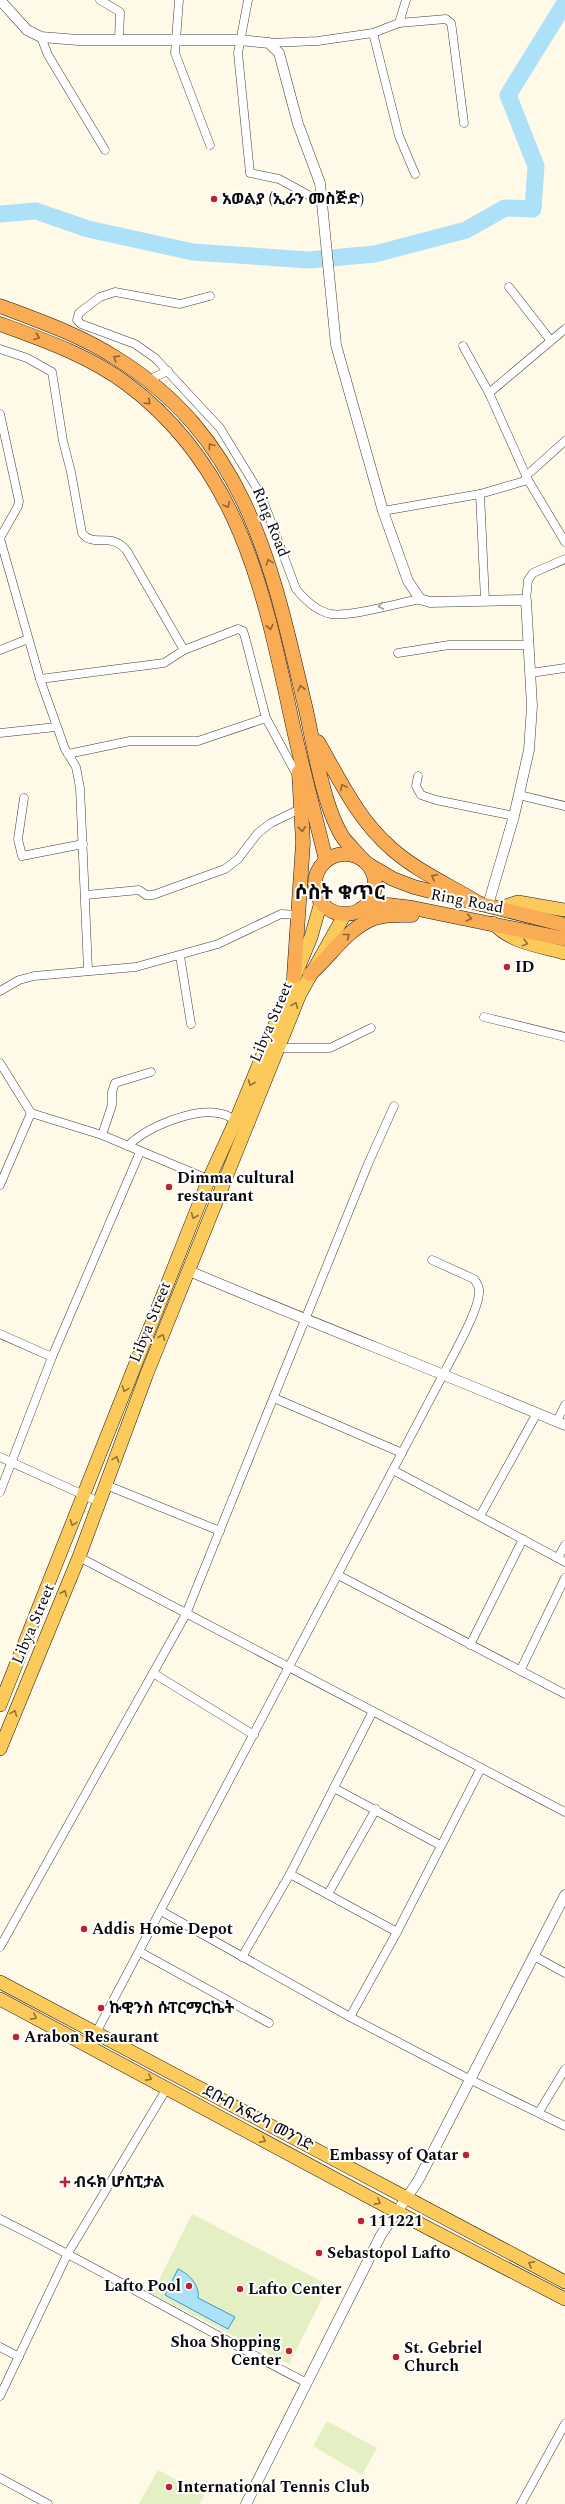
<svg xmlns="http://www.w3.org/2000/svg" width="565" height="2504" font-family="Spectral,'Noto Sans Ethiopic',serif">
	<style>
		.pitch { fill: #e4f0c4 }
		.water { fill: #ace1f7; stroke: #319cd0 }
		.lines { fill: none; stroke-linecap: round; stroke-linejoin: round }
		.river { stroke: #ace1f7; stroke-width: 17 }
		.minor-casing { stroke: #3e3e3e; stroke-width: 9 }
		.tertiary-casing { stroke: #3e3e3e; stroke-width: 11 }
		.primary-casing { stroke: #1c1c1c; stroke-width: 14 }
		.trunk-casing { stroke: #1c1c1c; stroke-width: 15 }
		.minor { stroke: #fff; stroke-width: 8 }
		.tertiary { stroke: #fff; stroke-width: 10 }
		.primary { stroke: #fcca5b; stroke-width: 13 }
		.trunk { stroke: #faac54; stroke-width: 14 }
		.oneway { stroke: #8e6433 }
		.oneway2 { stroke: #9d9d9d }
		.oneway3 { stroke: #907437 }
		.poi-dot { fill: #bd2033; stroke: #fff; stroke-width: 1.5 }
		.labels { text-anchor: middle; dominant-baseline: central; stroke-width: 4; stroke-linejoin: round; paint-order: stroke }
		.poi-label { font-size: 16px; font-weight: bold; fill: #0b0b0b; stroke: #fff; text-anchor: start }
		.street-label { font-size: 16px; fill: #0b0b0b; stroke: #fff }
		.district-label { font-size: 20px; font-weight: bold; fill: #0b0b0b; stroke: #fff }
	</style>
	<rect width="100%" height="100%" fill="#fff9e8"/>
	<g class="pitch">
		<polygon points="192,2214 329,2285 289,2364 152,2294"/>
		<polygon points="327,2421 377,2448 362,2475 313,2446"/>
		<polygon points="158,2470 204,2495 200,2504 139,2504"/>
	</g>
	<path class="water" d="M178,2269C189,2274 200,2285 198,2298L235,2317L228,2329L165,2295Z"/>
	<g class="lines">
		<polyline class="river" points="0,214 36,211 88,229 193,252 309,260 375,254 466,230 505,208 533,209 536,166 508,95 565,3"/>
		<g class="minor-casing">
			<g id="minor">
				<polyline points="100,0 120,12 119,40"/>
				<polyline points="179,0 175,53 210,145"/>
				<polyline points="248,0 238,53 250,173 279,179 323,203"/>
				<polyline points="399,23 406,0"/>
				<polyline points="373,33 399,136 415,174"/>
				<polyline points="41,37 48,55 105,150"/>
				<polyline points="269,43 318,41 373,33 399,23 446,19 451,23 452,29 464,123"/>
				<polyline points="509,287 551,341"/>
				<path d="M210,296L180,304L115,292L100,297L79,313L77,320L81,324L135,344L155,358L220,428L261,495L296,589C305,600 316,611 331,614C350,617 399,603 420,599"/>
				<polyline points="463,346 489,393 528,480 565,542"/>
				<path d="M0,349L27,358L52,372L63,441L71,472L82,533C94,549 110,530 127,551L184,650"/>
				<polyline points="148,380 168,371"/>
				<polyline points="489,393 565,329"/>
				<polyline points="0,414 19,501 18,506 0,538 1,542 40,679 65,749 76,767 80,788 88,970"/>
				<polyline points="526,476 565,441"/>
				<polyline points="480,494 485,600"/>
				<polyline points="383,511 480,494 528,480"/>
				<polyline points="526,600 528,580 533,573 565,559"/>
				<polyline points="0,650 28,639"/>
				<polyline points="398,653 449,645 527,645"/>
				<polyline points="531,673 565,668"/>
				<polyline points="40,679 164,663 184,650 238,629 243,631 245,637 266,718 298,777"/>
				<polyline points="0,733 56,727"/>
				<polyline points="68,754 130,741 198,741 266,718"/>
				<polyline points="418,776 416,786 421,795 436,800 514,816"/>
				<polyline points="519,795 565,806"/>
				<polyline points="24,798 18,839 22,856 83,844"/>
				<polyline points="86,895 139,890 146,895 153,895 225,869 238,859 258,833 271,823 300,809"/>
				<polyline points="180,956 191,1024"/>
				<polyline points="0,991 19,980 34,976 136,967 218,944 281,914 298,915"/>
				<polyline points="484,1017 565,1037"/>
				<polyline points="278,1048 330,1048 371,1028"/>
				<polyline points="0,1063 31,1113 102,1135 222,1185"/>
				<polyline points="102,1135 112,1105 112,1092 115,1083 151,1072"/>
				<path d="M128,1146C145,1128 196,1106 222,1114C227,1115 231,1118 236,1120"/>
				<polyline points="0,1185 31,1113"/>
				<polyline points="0,1334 52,1357"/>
				<polyline points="274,1398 402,1453"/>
				<polyline points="557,1421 565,1405"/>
				<polyline points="0,1457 99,1502"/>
				<polyline points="393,1470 565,1562"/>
				<polyline points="106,1485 220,1531"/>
				<polyline points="0,1492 52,1357 140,1152"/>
				<polyline points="480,1516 537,1413"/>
				<polyline points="79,1557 565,1812"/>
				<polyline points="558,1558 565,1545"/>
				<polyline points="338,1575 565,1694"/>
				<polyline points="470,1645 523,1539"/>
				<polyline points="520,1671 565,1578"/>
				<polyline points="153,1673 254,1735"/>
				<polyline points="334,1788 440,1845"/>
				<polyline points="290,1874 397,1932"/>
				<polyline points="328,1894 376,1809"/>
				<polyline points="161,1911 350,2017 469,2079 565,2126"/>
				<polyline points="0,1947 186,1614 368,1164 394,1106"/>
				<polyline points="140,1952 269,2023"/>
				<polyline points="534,1956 565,1973"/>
				<polyline points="242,1957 290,1874 373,1711"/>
				<polyline points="350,2017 397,1932 481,1768"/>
				<path d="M89,2046L444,1373C453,1355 478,1312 479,1293C480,1288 477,1283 474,1279L432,1260"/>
				<polyline points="539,2112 565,2069"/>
				<path d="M0,2219C104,2271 204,2330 307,2383"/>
				<polyline points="0,2347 19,2357"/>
				<polyline points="0,2396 68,2253 167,2088"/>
				<polyline points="0,2478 48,2504"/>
				<polyline points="521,2504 565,2424"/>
			</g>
		</g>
		<g class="tertiary-casing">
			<g id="tertiary">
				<polyline points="0,0 27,30 41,37 78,40 240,40 269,43 279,53 298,124 320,183 336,345 383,511 408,581 420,599 430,602 526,600 532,706 529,750 514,816 488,905"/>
				<path d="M189,1271C314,1324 440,1372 565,1425"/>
				<polyline points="246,2504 381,2235 418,2181 565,1895"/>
			</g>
		</g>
		<g class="primary-casing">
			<g id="primary">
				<polyline points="499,908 518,902 565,910"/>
				<path d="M493,923C511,943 539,946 565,953"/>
				<polyline points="0,1705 209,1179 236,1120 311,937 321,902"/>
				<polyline points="0,1749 79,1557 146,1376 300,994 345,914"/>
				<polyline points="0,1982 565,2282"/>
				<polyline points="0,1999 397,2212 565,2299"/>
			</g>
		</g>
		<g class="trunk-casing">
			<g id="trunk">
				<path d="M0,306C40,321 80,335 116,358C249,440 273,571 306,710C314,746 324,810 344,839C350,846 357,853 363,860"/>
				<path d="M0,324C44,340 90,356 127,384C241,469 265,596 293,726C303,771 315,815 326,860"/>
				<path d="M318,742C340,780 358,820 392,849C418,872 451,886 480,904"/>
				<circle cx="345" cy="884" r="30"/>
				<polyline points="369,865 393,879 414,887 565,925"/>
				<polyline points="361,909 388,905 413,908 565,939"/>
				<path d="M310,974C331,956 346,930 372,919C383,914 400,915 412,915"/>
				<polyline points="294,976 303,843 299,772"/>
			</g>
		</g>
		<use href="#minor" class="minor"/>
		<use href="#tertiary" class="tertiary"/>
		<use href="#primary" class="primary"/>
		<use href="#trunk" class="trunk"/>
	</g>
	<defs><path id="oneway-chevron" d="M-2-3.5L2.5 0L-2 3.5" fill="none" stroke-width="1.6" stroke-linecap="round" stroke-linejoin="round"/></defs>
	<g class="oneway">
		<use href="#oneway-chevron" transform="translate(37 337) rotate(20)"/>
		<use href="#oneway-chevron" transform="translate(116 358) rotate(-148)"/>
		<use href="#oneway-chevron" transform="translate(148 402) rotate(42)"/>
		<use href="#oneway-chevron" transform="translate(211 446) rotate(-127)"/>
		<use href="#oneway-chevron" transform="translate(227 505) rotate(62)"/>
		<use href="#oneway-chevron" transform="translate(269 562) rotate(-110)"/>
		<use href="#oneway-chevron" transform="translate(270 627) rotate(76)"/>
		<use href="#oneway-chevron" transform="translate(301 688) rotate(-103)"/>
		<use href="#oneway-chevron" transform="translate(343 787) rotate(-118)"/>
		<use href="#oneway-chevron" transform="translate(302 829) rotate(86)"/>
		<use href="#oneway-chevron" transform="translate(434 877) rotate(-153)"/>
		<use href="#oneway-chevron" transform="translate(469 918) rotate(11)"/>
		<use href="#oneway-chevron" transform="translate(347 936) rotate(-38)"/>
	</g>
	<use class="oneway2" href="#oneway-chevron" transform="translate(381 606) rotate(169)"/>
	<g class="oneway3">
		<use href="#oneway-chevron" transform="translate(525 943) rotate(15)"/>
		<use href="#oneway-chevron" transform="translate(295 1005) rotate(-68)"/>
		<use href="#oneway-chevron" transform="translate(251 1083) rotate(112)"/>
		<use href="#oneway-chevron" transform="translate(194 1216) rotate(112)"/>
		<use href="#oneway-chevron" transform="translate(162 1337) rotate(-68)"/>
		<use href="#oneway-chevron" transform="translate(125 1389) rotate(111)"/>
		<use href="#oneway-chevron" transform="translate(116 1459) rotate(-70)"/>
		<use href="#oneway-chevron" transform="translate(73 1523) rotate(111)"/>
		<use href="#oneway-chevron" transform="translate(64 1593) rotate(-67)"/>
		<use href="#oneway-chevron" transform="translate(14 1713) rotate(-69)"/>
		<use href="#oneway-chevron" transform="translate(34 2017) rotate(28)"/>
		<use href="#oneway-chevron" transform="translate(149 2078) rotate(28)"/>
		<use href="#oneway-chevron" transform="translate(263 2140) rotate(28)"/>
		<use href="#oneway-chevron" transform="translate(378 2202) rotate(28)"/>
		<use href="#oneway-chevron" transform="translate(531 2264) rotate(-152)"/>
	</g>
	<g class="poi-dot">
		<circle cx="214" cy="199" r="4"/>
		<circle cx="507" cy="967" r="4"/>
		<circle cx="169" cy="1187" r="4"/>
		<circle cx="84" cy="1929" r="4"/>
		<circle cx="101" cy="2008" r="4"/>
		<circle cx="16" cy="2037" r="4"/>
		<circle cx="466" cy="2155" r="4"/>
		<path d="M63 2176h4v4h4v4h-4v4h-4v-4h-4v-4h4z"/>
		<circle cx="361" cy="2221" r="4"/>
		<circle cx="319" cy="2253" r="4"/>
		<circle cx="189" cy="2286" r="4"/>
		<circle cx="240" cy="2289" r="4"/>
		<circle cx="289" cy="2351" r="4"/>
		<circle cx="396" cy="2357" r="4"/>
		<circle cx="169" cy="2487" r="4"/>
	</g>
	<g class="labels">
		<g class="poi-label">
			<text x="222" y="199">አወልያ (ኢራን መስጅድ)</text>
			<text x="515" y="967">ID</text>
			<text x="177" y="1178">Dimma cultural<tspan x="177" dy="18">restaurant</tspan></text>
			<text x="92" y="1929">Addis Home Depot</text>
			<text x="109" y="2008">ኩዊንስ ሱፐርማርኬት</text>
			<text x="24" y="2037">Arabon Resaurant</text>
			<text x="458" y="2155" text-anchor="end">Embassy of Qatar</text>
			<text x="74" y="2182">ብሩክ ሆስፒታል</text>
			<text x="369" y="2221">111221</text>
			<text x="327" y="2253">Sebastopol Lafto</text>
			<text x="181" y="2286" text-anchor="end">Lafto Pool</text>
			<text x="248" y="2289">Lafto Center</text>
			<text x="281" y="2342" text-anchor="end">Shoa Shopping<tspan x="281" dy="18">Center</tspan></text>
			<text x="404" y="2348">St. Gebriel<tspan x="404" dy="18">Church</tspan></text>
			<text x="177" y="2487">International Tennis Club</text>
		</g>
		<g class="street-label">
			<text transform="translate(271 522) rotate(68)">Ring Road</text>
			<text transform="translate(467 901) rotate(11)">Ring Road</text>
			<text transform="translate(271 1022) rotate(-67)">Libya Street</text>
			<text transform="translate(150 1322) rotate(-68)">Libya Street</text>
			<text transform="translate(33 1624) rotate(-67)">Libya Street</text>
			<text transform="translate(258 2118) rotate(28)">ደቡብ አፍሪካ መንገድ</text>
		</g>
		<g class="district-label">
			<text x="340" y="893">ሶስት ቁጥር</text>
		</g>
	</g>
</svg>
